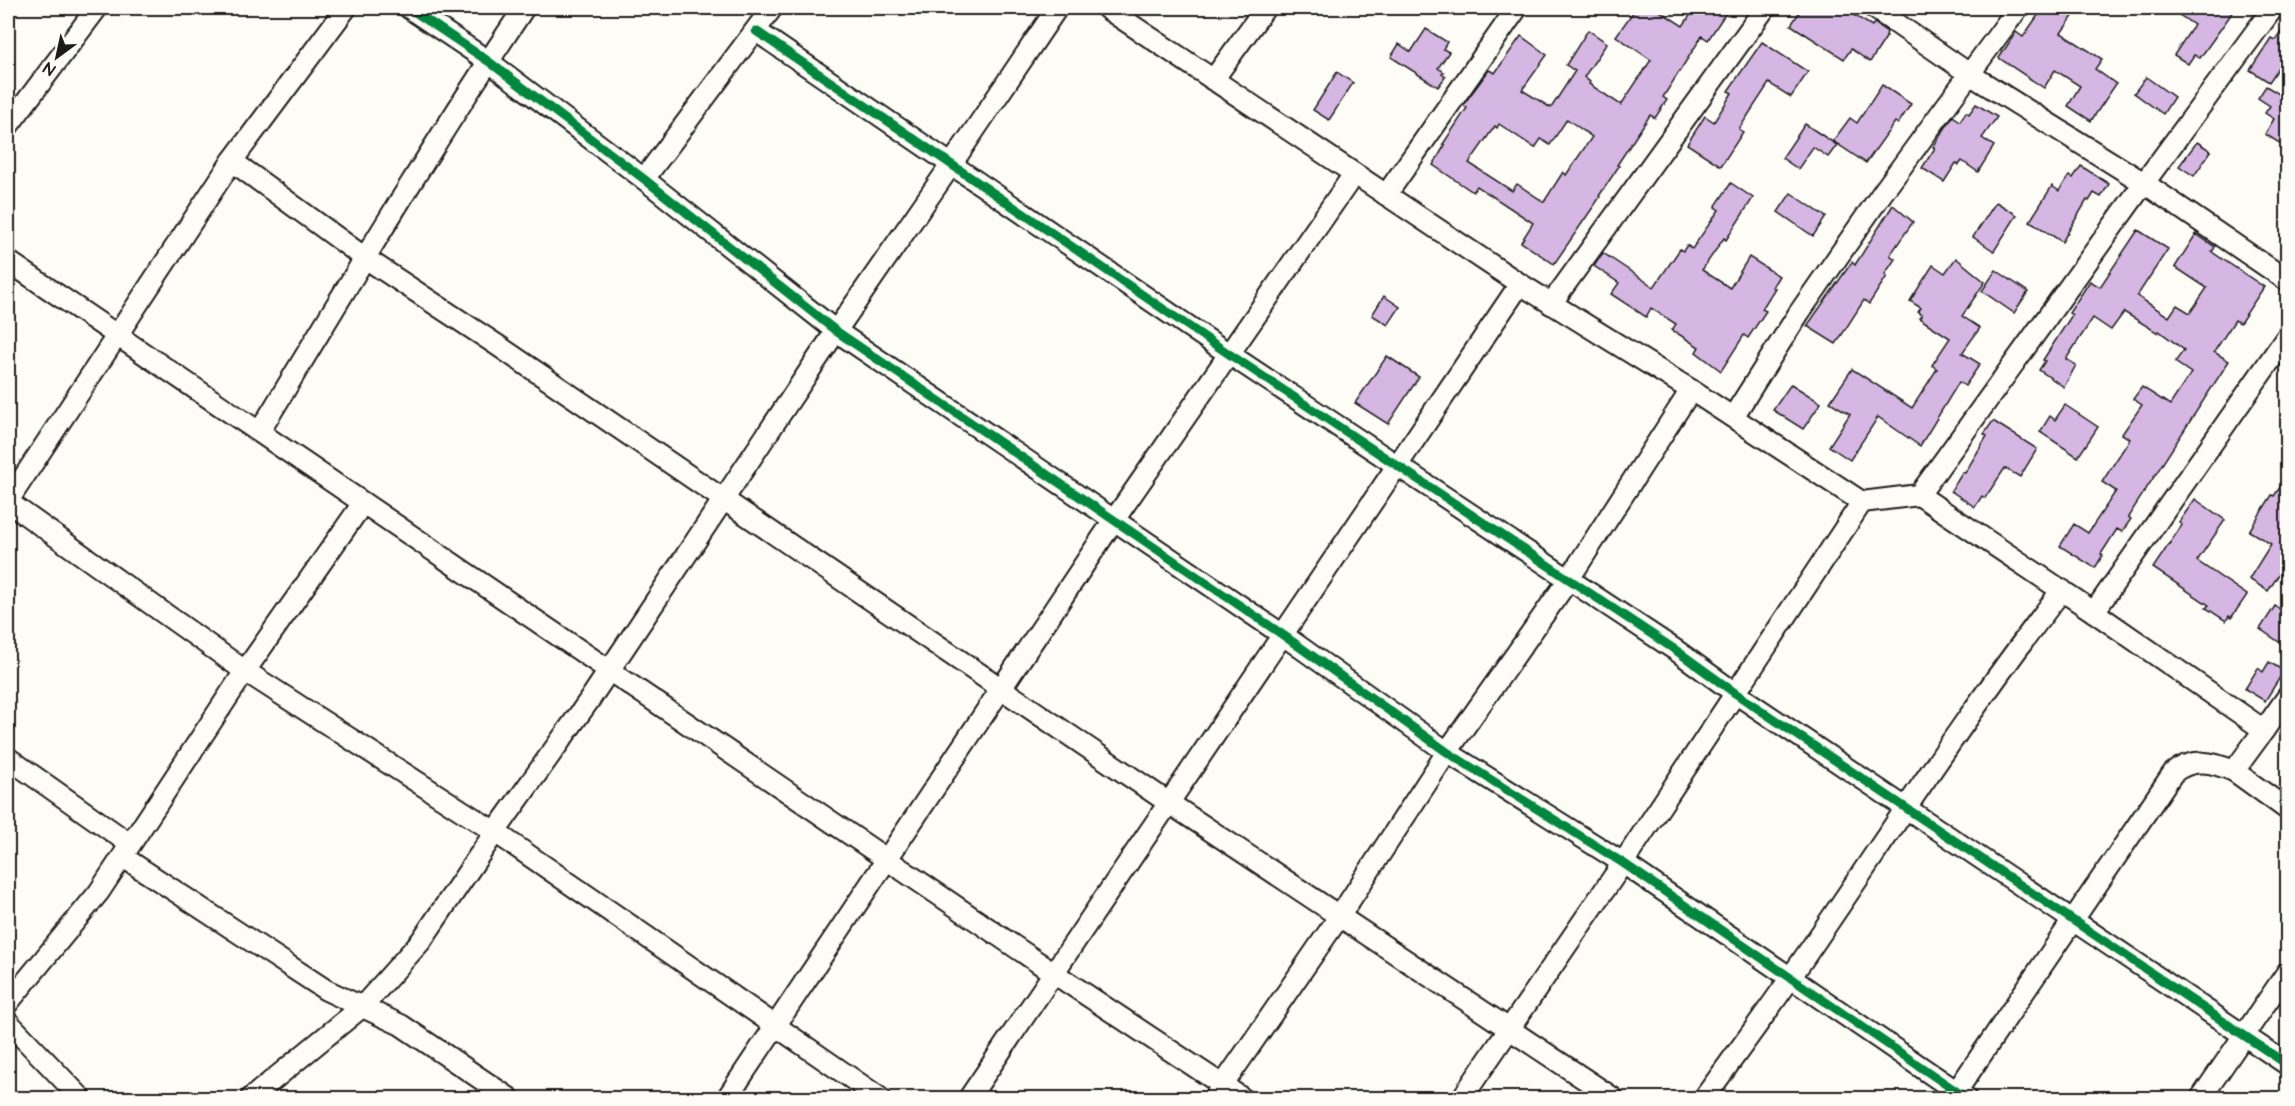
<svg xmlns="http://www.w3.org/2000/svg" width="2295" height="1106" font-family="'Architects Daughter',sans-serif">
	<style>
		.building { fill: #d6b7e4; stroke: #1c1c1c; stroke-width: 1.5; fill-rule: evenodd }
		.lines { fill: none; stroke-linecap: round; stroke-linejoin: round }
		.minor-casing { stroke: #1c1c1c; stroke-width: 24 }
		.minor { stroke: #fdfcf7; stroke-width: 20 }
		.cycleway-casing { stroke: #fdfcf7; stroke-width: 13 }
		.cycleway { stroke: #00873e; stroke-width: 9 }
	</style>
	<rect width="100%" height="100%" fill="#fdfcf7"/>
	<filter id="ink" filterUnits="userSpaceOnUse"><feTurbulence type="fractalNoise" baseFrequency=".0167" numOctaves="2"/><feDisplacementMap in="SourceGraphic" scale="12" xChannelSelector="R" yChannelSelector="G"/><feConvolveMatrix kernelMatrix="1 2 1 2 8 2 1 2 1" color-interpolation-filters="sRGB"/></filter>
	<g filter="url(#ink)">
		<g class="building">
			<path d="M1636,8H1655L1683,26L1695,8H1729L1708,40L1702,36L1663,97L1667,100L1655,118L1650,115L1617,165L1619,166L1599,196L1600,197L1554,264L1521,242L1533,223L1477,186L1473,192L1433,165L1445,145L1443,144L1467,108L1463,105L1489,70L1495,73L1521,36L1547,55L1522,90L1551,108L1575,71L1566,65L1588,30L1607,43L1584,77L1590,82L1589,84L1621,105L1651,60L1616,36ZM1567,119L1592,137L1566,175L1563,172L1544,202L1517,184L1512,191L1469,163L1495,126L1497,128L1499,124L1535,148L1541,139L1550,145Z"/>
			<polygon points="1802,8 1842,8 1872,26 1874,23 1887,32 1886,35 1887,36 1870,62 1851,49 1844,59 1791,25"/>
			<polygon points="2043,8 2079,8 2061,33 2102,59 2095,69 2116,84 2091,121 2068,106 2080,86 2055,70 2044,88 1999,58 2016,32 2023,37"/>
			<polygon points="2169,8 2223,8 2232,13 2200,58 2194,55 2188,64 2174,55 2194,25"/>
			<polygon points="2288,21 2288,54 2269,82 2250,70 2271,38 2275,40"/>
			<polygon points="1426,29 1447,42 1443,49 1449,52 1438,68 1444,72 1442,74 1446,76 1438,87 1391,57 1399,44 1411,52"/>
			<polygon points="1762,42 1808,72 1791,97 1769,83 1739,129 1743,132 1721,166 1687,144 1705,116 1714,122 1732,93 1728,91"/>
			<polygon points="1337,72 1353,83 1329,120 1313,110"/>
			<polygon points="2146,77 2174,97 2163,114 2134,93"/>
			<polygon points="2288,82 2288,133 2284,138 2284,146 2265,134 2274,119 2265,113 2270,106 2258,98 2266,86 2279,94"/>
			<polygon points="1882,85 1911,104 1898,124 1895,122 1866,163 1833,141 1850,118 1857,123"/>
			<polygon points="1976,104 1997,117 1982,138 1994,146 1978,172 1962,161 1959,165 1956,163 1944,182 1922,168 1935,148 1933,147 1953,116 1960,121 1966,112 1969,114"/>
			<polygon points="1805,124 1837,145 1828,157 1813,147 1798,169 1782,158"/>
			<polygon points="2197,142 2211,151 2194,176 2179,166"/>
			<polygon points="2081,166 2109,184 2101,197 2094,193 2089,201 2087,200 2062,242 2030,221 2052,186 2059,191 2069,176 2073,178"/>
			<polygon points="1731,183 1753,198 1726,240 1724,238 1702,270 1730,288 1749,257 1779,276 1772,287 1775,288 1762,309 1766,311 1748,338 1744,335 1721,371 1696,352 1699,347 1672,330 1676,324 1651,308 1646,317 1611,294 1619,283 1594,266 1603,253 1654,287 1680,249 1683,251 1687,245 1692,249 1719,210 1715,207"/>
			<polygon points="1791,193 1826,217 1813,236 1778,212"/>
			<polygon points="1996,202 2017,215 1994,251 1973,237"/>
			<polygon points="1893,205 1913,222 1890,255 1895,259 1885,274 1887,276 1869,304 1864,300 1836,344 1807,326 1852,262 1855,265"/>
			<polygon points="2138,230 2168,249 2137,296 2169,317 2177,305 2190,313 2207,288 2175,267 2196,234 2215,247 2212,252 2264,287 2240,323 2235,320 2214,352 2229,361 2128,517 2131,519 2122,532 2117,529 2101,554 2103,555 2095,568 2060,546 2074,524 2088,533 2116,491 2102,482 2130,439 2122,434 2142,405 2133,399 2142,387 2170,405 2191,373 2175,362 2184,350 2159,331 2158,333 2124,312 2111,330 2093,318 2066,359 2076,365 2064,387 2039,370 2045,361 2043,360 2072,315 2069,313 2090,281 2100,287"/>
			<polygon points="1956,258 1985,282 1962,316 1980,328 1962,353 1980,364 1965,386 1959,382 1920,446 1878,417 1850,460 1829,446 1850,414 1830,402 1852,369 1912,408 1937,369 1932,365 1950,338 1919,318 1922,315 1918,312 1921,308 1910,301 1933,265 1945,273"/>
			<polygon points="1996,270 2028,292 2014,313 1982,291"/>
			<polygon points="1384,296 1400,307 1388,325 1372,315"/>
			<polygon points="1387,356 1419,377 1388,424 1355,403"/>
			<polygon points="1791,384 1821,403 1803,429 1773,410"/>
			<polygon points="2065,405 2098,427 2078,457 2040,432 2050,416 2055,420"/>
			<polygon points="1993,421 2037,449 2020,477 2005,468 1985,498 1982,496 1975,507 1951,491 1963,472 1965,473 1987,436 1984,434"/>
			<polygon points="2288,476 2288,561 2268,591 2249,579 2271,544 2249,531 2272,495 2274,496"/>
			<polygon points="2195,499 2225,520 2197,561 2247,595 2231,618 2229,616 2226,621 2206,608 2209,605 2153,568 2182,525 2179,522"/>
			<polygon points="2275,606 2288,614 2288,648 2260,629"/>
			<polygon points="2269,662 2284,671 2265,701 2245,689 2258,668 2263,672"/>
		</g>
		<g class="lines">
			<g class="minor-casing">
				<g id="minor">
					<polyline points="409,8 488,61 644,179 836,331 1283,635 1447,752 1623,863 1966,1098"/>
					<polyline points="1106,8 1520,284 1691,390 1862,502 1919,495 2094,612 2264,730 2288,696"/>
					<polyline points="1874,8 1971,75 2144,183 2288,281"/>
					<polyline points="756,31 1229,354 1677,651 1735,693 2288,1065"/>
					<polyline points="1213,80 1265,8"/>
					<polyline points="8,126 97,8"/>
					<polyline points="232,161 365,258 497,345 1169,803 1613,1098"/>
					<polyline points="644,179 772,8"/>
					<polyline points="1386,195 1517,8"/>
					<polyline points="8,261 1055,974 1242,1098"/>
					<polyline points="1551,304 1765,8"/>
					<polyline points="1733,417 1799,313 1883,192 2018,8"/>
					<path d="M260,431C346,289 431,146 524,8"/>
					<polyline points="1919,495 2144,183 2273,8"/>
					<polyline points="8,501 232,161 346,8"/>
					<polyline points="8,502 245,671 495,832 880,1098"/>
					<polyline points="2094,612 2288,335"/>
					<polyline points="2264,730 2234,771 2288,810"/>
					<polyline points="8,758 130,844"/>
					<polyline points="123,857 326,990 401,1025 509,1098"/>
					<polyline points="8,1003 99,892 245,671 363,503"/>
					<polyline points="8,1022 81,1098"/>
					<polyline points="251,1098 363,1006 421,941 495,832 588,702 836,331 951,165 1057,8"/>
					<polyline points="727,1098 1114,520 1354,174"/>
					<polyline points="969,1098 1520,284"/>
					<polyline points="1214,1098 1339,917 1447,752 1569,579 1691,390"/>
					<polyline points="1462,1098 1623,863 1862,502"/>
					<path d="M1704,1098C1733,1058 1763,1018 1791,977C1881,847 1965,715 2062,590"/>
					<path d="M1952,1098L2173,773C2193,757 2212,762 2234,771"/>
					<polyline points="2201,1098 2288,971"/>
				</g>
			</g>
			<use href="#minor" class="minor"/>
			<g class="cycleway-casing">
				<g id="cycleway">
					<polyline points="409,8 488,61 644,179 836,331 1283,635 1447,752 1623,863 1966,1098"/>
					<polyline points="756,31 1229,354 1677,651 1735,693 2288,1065"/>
				</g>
			</g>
			<use href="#cycleway" class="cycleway"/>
		</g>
	</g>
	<rect width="2295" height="1106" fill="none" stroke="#fdfcf7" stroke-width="30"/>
	<rect x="15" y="15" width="2265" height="1076" fill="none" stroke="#1c1c1c" stroke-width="2" filter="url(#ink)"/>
	<g transform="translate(57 57) rotate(213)" stroke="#fdfcf7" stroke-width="4.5" paint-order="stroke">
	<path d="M0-4.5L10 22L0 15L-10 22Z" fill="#1c1c1c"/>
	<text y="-9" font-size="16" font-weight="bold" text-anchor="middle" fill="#1c1c1c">N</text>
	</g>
</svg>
